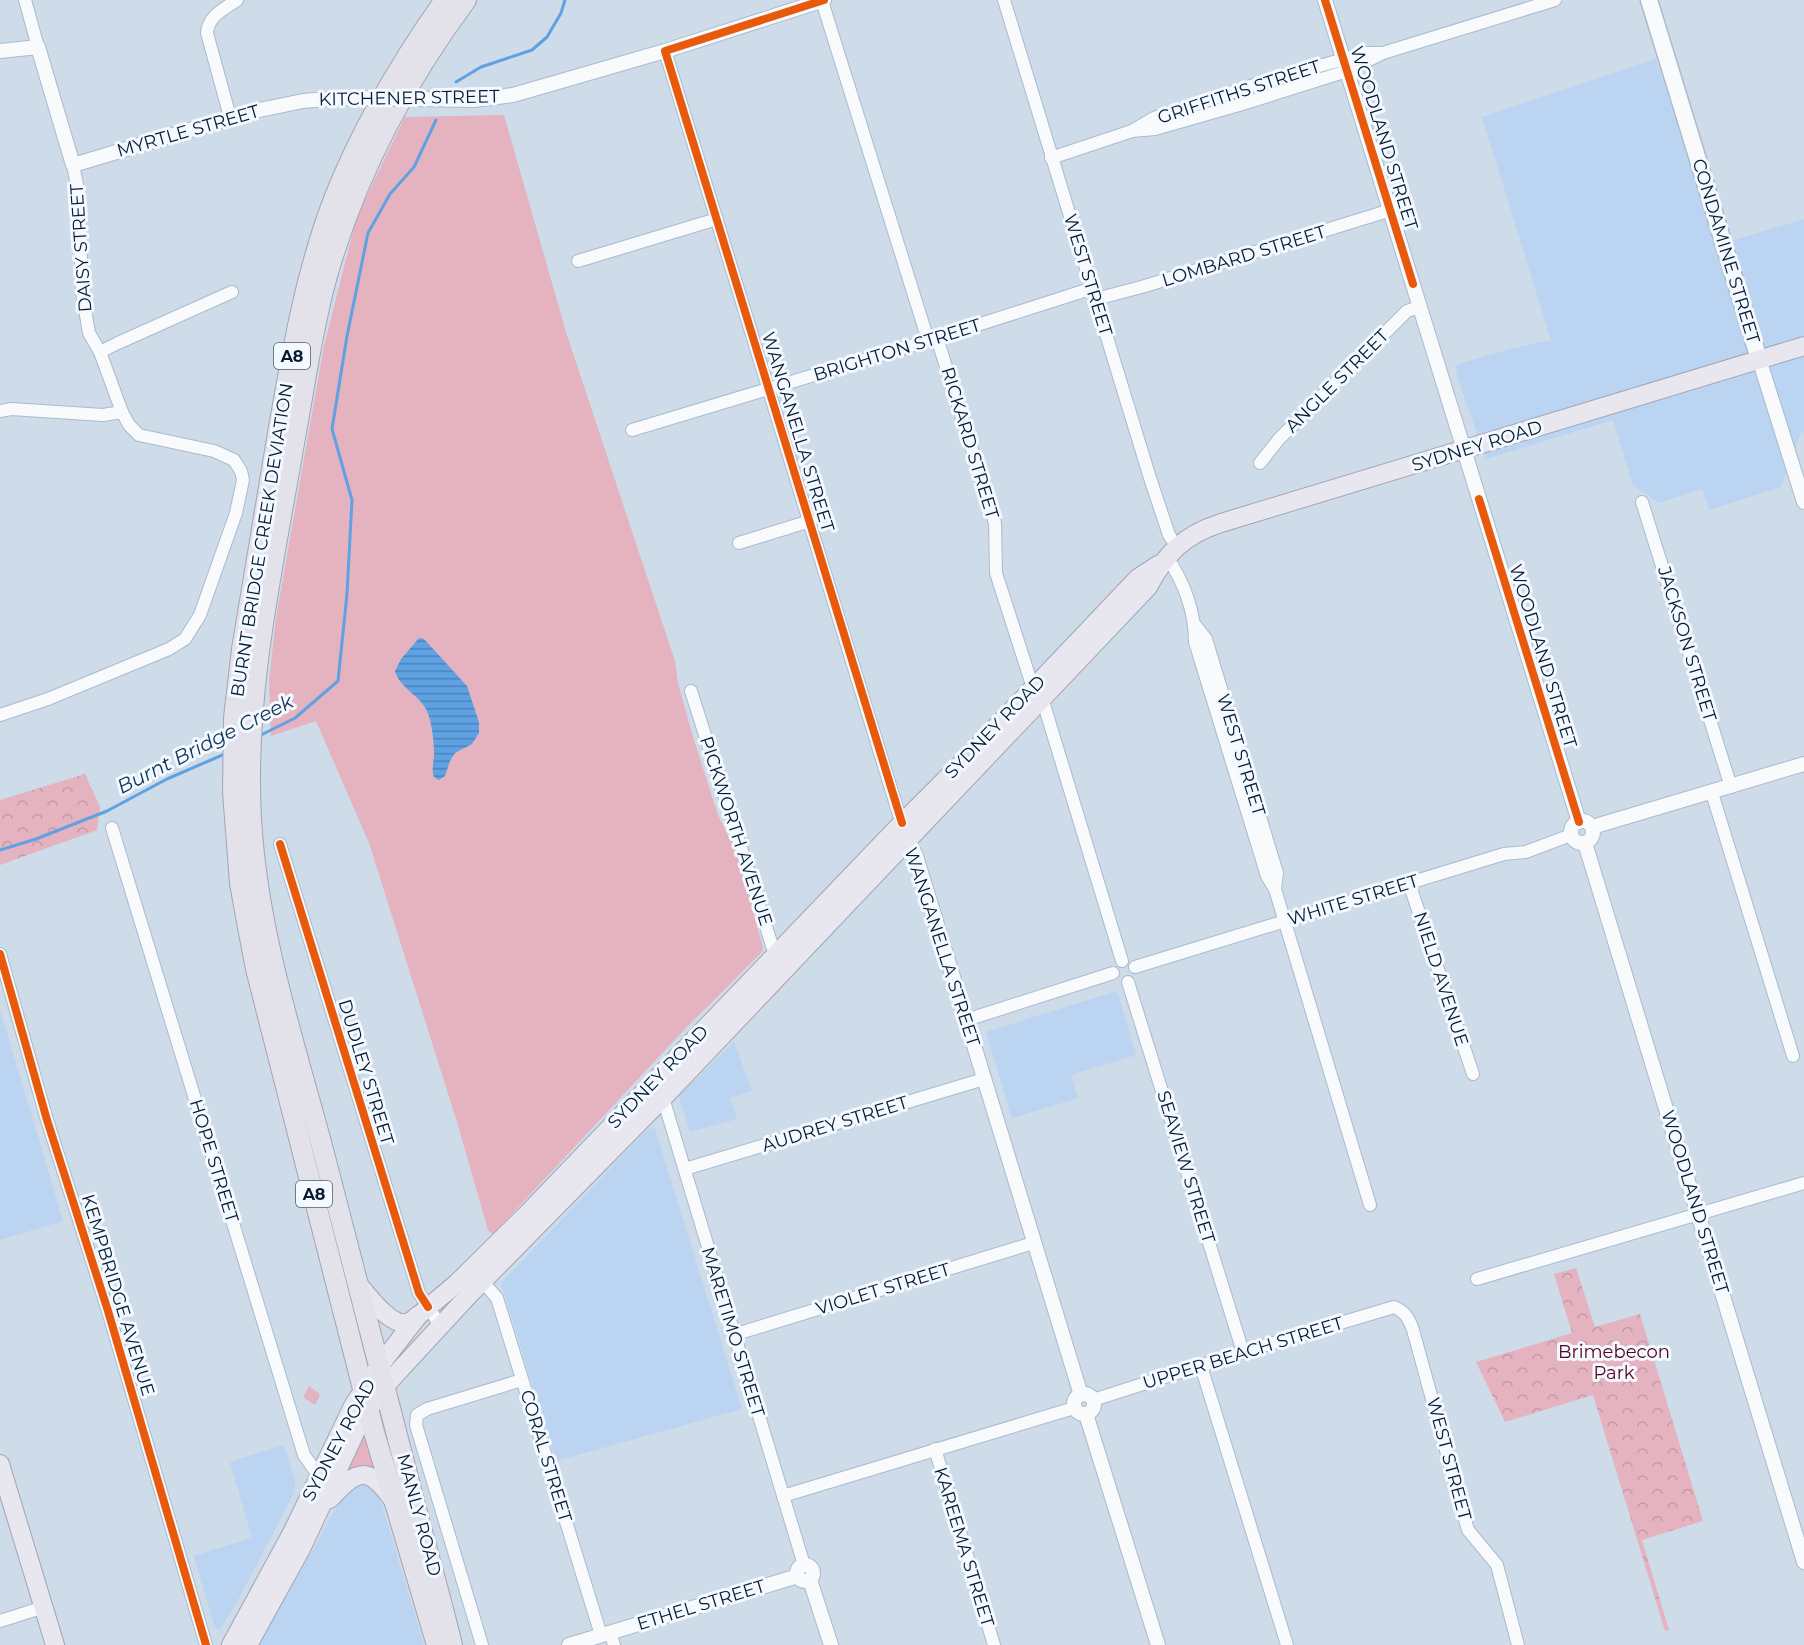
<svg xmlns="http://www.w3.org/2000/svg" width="1804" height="1645" font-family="Montserrat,sans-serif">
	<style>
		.built { fill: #bad4f1 }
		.grass { fill: #e5b3c0 }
		.park { fill: url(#park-crowns) }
		.water { fill: url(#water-rules) }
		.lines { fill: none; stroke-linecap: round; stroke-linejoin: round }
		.stream { stroke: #5fa2e3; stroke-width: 3 }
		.minor-casing { stroke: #abc; stroke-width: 14 }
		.tertiary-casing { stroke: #abc; stroke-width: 16 }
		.secondary-casing { stroke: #abc; stroke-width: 19 }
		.primary-casing { stroke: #a3a4b5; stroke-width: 20 }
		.trunk-casing { stroke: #a3a4b5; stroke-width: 22 }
		.minor { stroke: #f8fafc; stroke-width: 12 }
		.tertiary { stroke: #f8fafc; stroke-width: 14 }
		.secondary { stroke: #f8fafc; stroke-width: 16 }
		.primary { stroke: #e8e7ef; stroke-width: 18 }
		.trunk { stroke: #e3e1ea; stroke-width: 20 }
		.tertiary-bridge-casing { stroke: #abc; stroke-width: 16; stroke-linecap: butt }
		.tertiary-bridge { stroke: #f8fafc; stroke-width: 14 }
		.cycleway-casing { stroke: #f3f9ff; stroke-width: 11 }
		.cycleway { stroke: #e8590c; stroke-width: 8 }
		.labels { text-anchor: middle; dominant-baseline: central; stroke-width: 6; stroke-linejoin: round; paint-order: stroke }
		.shield { fill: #f3f9ff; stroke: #4c5e70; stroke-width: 1.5 }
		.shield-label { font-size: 16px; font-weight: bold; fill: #051b32 }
		.street-label { font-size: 18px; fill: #051b32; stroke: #f3f9ff }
		.park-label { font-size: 18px; fill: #56041d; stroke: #f3f9ff }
		.water-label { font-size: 20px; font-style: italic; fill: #113457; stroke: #f3f9ff }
	</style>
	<defs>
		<pattern id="park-crowns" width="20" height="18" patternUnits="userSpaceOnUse" patternTransform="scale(1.5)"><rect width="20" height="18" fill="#e5b3c0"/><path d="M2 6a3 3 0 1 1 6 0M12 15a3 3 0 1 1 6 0" fill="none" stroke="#c399a5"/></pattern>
		<pattern id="water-rules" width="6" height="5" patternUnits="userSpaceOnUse" patternTransform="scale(1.5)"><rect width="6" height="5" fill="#5fa2e3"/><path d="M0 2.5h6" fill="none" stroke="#4c83b9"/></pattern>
	</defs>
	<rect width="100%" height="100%" fill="#cedbe8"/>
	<g class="built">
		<polygon points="1656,59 1715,246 1804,219 1804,432 1801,433 1781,487 1709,510 1702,489 1659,503 1633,485 1613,420 1486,459 1458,379 1455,365 1514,348 1551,340 1482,117"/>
		<polygon points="1117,991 1136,1055 1071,1075 1078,1098 1012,1118 986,1032"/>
		<polygon points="0,1010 63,1221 0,1240"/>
		<polygon points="734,1042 752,1091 730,1098 737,1119 690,1132 679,1096"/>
		<polygon points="649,1128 655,1129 742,1409 556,1461 501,1283"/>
		<polygon points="284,1445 295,1482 294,1493 237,1602 220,1629 215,1628 194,1556 252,1538 230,1462"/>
		<polygon points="361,1482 376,1486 424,1645 258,1645 348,1488"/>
	</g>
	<g class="grass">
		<polygon points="504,115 566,332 675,661 678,683 693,737 718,815 736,852 763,947 762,952 684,1030 493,1234 488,1230 457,1122 369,843 316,721 271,736 269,681 276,618 324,346 357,216 405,117"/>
		<polygon points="364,1430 375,1467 339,1478"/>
	</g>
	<g class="park">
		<polygon points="85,774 100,807 97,830 0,865 0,800"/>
		<polygon points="1576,1268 1595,1327 1640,1314 1703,1521 1642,1540 1669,1630 1665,1631 1593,1395 1505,1422 1476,1362 1572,1333 1554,1274"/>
		<polygon points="309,1386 320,1394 315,1405 303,1397"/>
	</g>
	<path class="water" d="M419,638L424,639L467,686L479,722V733L472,744L455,753L450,761L445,776L439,780L434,777C431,769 434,762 434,754C434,741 432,723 427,711C420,695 400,689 395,671L401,659Z"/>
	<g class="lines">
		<g class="stream">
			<polyline points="456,82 481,67 532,50 547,37 561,13 565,0"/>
			<polyline points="259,736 295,718 338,681 347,594 352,500 332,429 347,336 368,233 390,194 414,167 436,120"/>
			<polyline points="0,850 36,839 107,811 167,779 227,753"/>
		</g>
		<g class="minor-casing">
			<g id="minor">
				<polyline points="25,0 38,47"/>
				<polyline points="1004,0 1150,478 1169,535 1177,547"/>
				<polyline points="822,1 928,340"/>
				<polyline points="665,51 903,828"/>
				<path d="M230,117L207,33C208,16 224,9 237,0"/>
				<polyline points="1132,131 1155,129 1239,105 1347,71 1383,53 1555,0"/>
				<polyline points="1051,158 1132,131 1154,118 1269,80 1366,53 1381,53"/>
				<polyline points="578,261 717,219"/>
				<polyline points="1096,299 1145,286 1391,210"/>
				<polyline points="937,338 995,523 996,573 1033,688"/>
				<polyline points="100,352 118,343 232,292"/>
				<polyline points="0,411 11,409 103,415 122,412"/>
				<polyline points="632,430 937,338 1093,288"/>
				<polyline points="1260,463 1279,439 1407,311 1420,307"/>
				<polyline points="1642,502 1731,787"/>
				<polyline points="739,543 810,521"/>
				<path d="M1166,556C1184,581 1195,612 1195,642L1267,876L1275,889L1370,1205"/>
				<polyline points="1195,625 1206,639 1277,873 1275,889"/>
				<polyline points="691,691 777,961"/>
				<polyline points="1042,698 1122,961"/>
				<polyline points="0,715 48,699 169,649 185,639 200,615 236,513 243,480 241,471 234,460 214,451 139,435 129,425 122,412 100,352 89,333 82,292 79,195 73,165"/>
				<polyline points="1712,793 1793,1056"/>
				<polyline points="112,828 304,1455 323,1482"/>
				<polyline points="280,844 419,1293 440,1325"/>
				<polyline points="1409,883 1473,1074"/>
				<polyline points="0,954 47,1120 108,1311 206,1645"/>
				<polyline points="1135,967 1504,854 1526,852 1571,835"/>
				<polyline points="1128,982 1243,1352"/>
				<polyline points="966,1020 1113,973"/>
				<polyline points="663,1098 804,1565"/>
				<polyline points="685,1169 984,1079"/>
				<polyline points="1477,1279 1804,1183"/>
				<polyline points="482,1281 497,1298 601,1635"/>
				<polyline points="733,1335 1033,1243"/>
				<polyline points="1201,1366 1287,1645"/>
				<path d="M1093,1400L1243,1352L1394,1307C1406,1312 1409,1319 1413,1330L1468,1530L1497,1565L1518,1645"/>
				<polyline points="935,1449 994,1645"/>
				<polyline points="783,1496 1074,1408"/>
				<polyline points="0,1621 44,1607"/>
				<polyline points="610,1632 614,1645"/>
				<polyline points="482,1645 416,1425 417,1415 427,1409 522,1380"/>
			</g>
		</g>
		<g class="tertiary-casing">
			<g id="tertiary">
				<polyline points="1325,0 1579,822"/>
				<polyline points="0,51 38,47 73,165 250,112 303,101 341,98"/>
				<polyline points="422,99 474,100 513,95 665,51 824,0"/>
				<polyline points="1759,359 1804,502"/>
				<circle cx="1582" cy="832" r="11"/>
				<polyline points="1593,829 1599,825 1804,764"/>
				<polyline points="907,838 916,856 1081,1395"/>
				<polyline points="1585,843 1804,1562"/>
				<circle cx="1084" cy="1404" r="10"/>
				<polyline points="1086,1414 1158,1645"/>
				<circle cx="805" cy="1573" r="8"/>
				<polyline points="810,1580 831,1645"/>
				<polyline points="569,1645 798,1576"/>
			</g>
		</g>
		<g class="secondary-casing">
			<polyline id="secondary" points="1649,0 1759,359"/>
		</g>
		<g class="primary-casing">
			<g id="primary">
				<polyline points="981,743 1138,578 1158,565"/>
				<path d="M359,1285C368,1296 393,1329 409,1322C412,1321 415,1318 417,1316"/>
				<polyline points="0,1464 55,1645"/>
				<path d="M330,1499C357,1469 368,1465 393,1500"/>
				<polyline points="231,1645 293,1531 353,1406 380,1365 418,1316 457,1283 529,1212 902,823 962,763"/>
				<path d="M248,1645L301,1549L361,1420L385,1386L469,1295L663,1098L1148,587C1166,553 1184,535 1221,523L1804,346"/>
			</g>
		</g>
		<g class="trunk-casing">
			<g id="trunk">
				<path d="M437,1645L374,1432L256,969L247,922L240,883L233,792L234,718L242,649C254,577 266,505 278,433C292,354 305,274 334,199C362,128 401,62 445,0"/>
				<path d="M452,1645C442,1603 430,1562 419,1520C387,1395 355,1270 322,1146C293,1038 257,930 251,818C244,692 273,567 294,443C304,390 311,336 325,283C353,181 403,85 466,0"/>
			</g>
		</g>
		<use href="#minor" class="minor"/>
		<use href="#tertiary" class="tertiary"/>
		<use href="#secondary" class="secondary"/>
		<use href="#primary" class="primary"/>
		<use href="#trunk" class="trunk"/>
		<g class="tertiary-bridge-casing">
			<polyline id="tertiary-bridge" points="341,98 422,99"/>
		</g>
		<use href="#tertiary-bridge" class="tertiary-bridge"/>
		<g class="cycleway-casing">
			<g id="cycleway">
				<polyline points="824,0 665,51 902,823"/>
				<polyline points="1325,0 1413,284"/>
				<polyline points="1479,499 1579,822"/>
				<polyline points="280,844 419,1293 428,1307"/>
				<polyline points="0,954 47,1120 108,1311 206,1645"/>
			</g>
		</g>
		<use href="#cycleway" class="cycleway"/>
	</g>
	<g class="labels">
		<g class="shield">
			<rect x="274" y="343" width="36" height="26" rx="4.5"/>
			<rect x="296" y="1181" width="36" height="26" rx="4.5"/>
		</g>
		<g class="shield-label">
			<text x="292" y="356">A8</text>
			<text x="314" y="1194">A8</text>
		</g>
		<g class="street-label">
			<text transform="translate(1239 92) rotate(-18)">GRIFFITHS STREET</text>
			<text transform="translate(409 98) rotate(-1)">KITCHENER STREET</text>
			<text transform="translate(188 131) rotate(-16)">MYRTLE STREET</text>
			<text transform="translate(1384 138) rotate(73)">WOODLAND STREET</text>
			<text transform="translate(81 248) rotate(-94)">DAISY STREET</text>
			<text transform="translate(1726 251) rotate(73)">CONDAMINE STREET</text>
			<text transform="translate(1244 256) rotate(-17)">LOMBARD STREET</text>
			<text transform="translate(1088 275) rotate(73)">WEST STREET</text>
			<text transform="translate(897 350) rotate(-17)">BRIGHTON STREET</text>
			<text transform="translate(1337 381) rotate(-45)">ANGLE STREET</text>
			<text transform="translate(798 432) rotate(73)">WANGANELLA STREET</text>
			<text transform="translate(970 443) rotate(73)">RICKARD STREET</text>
			<text transform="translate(1477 446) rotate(-17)">SYDNEY ROAD</text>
			<text transform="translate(262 540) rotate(-81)">BURNT BRIDGE CREEK DEVIATION</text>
			<text transform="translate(1687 644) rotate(73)">JACKSON STREET</text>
			<text transform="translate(1543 656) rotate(73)">WOODLAND STREET</text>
			<text transform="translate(995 727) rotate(-46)">SYDNEY ROAD</text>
			<text transform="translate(1241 755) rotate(73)">WEST STREET</text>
			<text transform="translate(736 831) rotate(72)">PICKWORTH AVENUE</text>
			<text transform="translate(1353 900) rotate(-17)">WHITE STREET</text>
			<text transform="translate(942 947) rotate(72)">WANGANELLA STREET</text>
			<text transform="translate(1441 979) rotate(72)">NIELD AVENUE</text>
			<text transform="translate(366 1072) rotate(73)">DUDLEY STREET</text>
			<text transform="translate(658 1077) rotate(-46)">SYDNEY ROAD</text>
			<text transform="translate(835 1124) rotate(-17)">AUDREY STREET</text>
			<text transform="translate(214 1161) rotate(73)">HOPE STREET</text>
			<text transform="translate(1186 1167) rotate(73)">SEAVIEW STREET</text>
			<text transform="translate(1695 1202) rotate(73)">WOODLAND STREET</text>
			<text transform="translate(883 1289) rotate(-17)">VIOLET STREET</text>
			<text transform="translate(118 1295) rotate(73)">KEMPBRIDGE AVENUE</text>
			<text transform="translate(733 1332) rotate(73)">MARETIMO STREET</text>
			<text transform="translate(1243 1353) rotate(-17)">UPPER BEACH STREET</text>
			<text transform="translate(339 1440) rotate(-62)">SYDNEY ROAD</text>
			<text transform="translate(546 1456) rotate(73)">CORAL STREET</text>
			<text transform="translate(1449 1459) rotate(75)">WEST STREET</text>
			<text transform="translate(419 1515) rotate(75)">MANLY ROAD</text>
			<text transform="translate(964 1547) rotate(73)">KAREEMA STREET</text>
			<text transform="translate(701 1605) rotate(-17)">ETHEL STREET</text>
		</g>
		<g class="park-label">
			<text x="1614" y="1352">Brimebecon<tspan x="1614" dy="21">Park</tspan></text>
		</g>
		<g class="water-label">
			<text transform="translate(205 744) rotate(-27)">Burnt Bridge Creek</text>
		</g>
	</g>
</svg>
